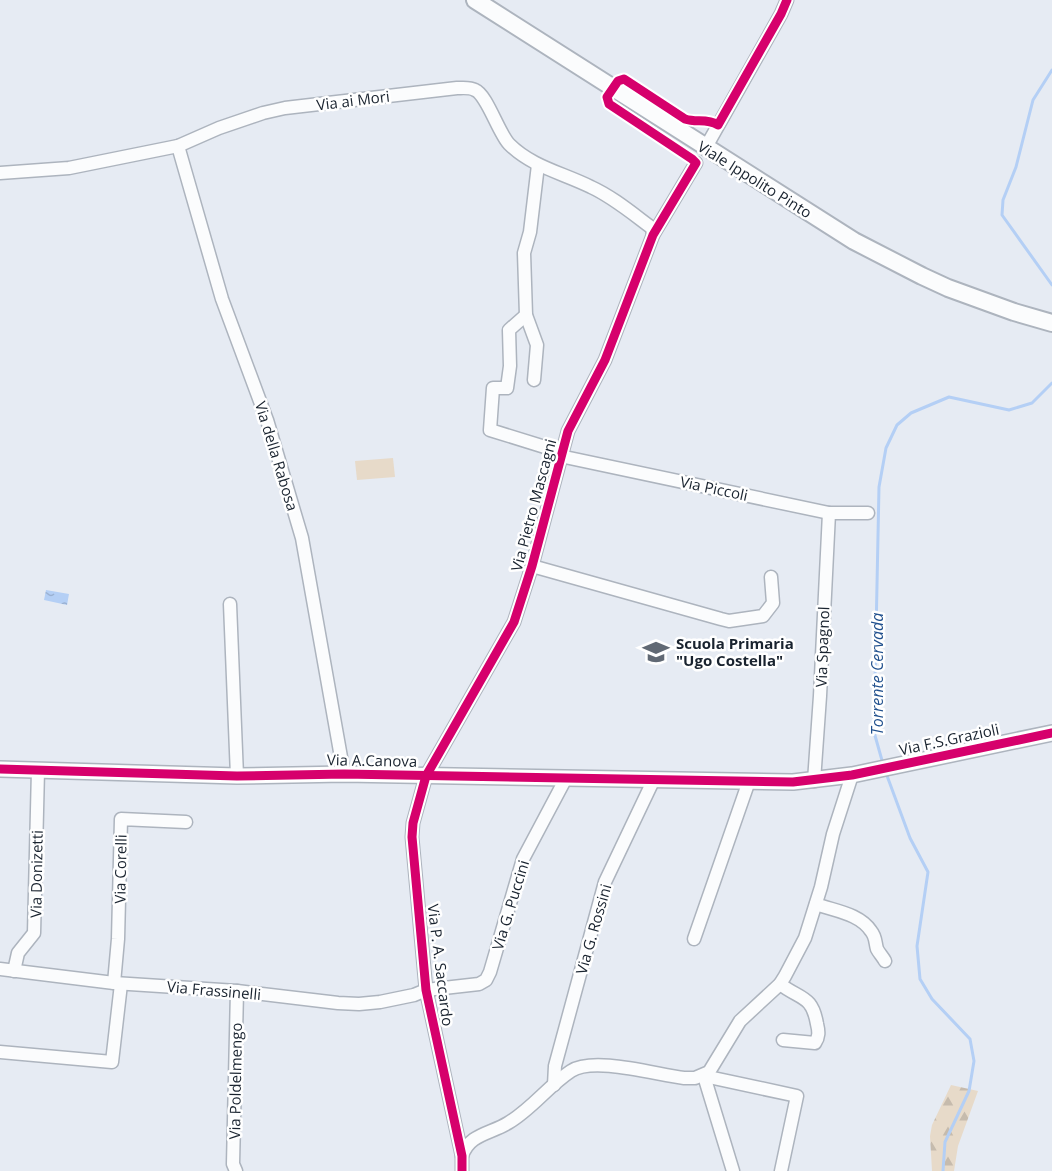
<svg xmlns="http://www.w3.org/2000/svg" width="1052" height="1171" font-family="'Open Sans',sans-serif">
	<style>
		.forest { fill: url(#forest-firs) }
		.park { fill: #e7dac9 }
		.water { fill: url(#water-ripples) }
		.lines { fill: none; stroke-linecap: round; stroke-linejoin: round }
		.stream { stroke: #b4cff5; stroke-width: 3 }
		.minor-casing { stroke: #adb4be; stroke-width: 15 }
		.tertiary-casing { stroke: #adb4be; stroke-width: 18 }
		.secondary-casing { stroke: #adb4be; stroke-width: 20 }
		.minor { stroke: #fbfcfd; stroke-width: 12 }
		.tertiary { stroke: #fbfcfd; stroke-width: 15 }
		.secondary { stroke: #fbfcfd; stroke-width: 16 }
		.cycleway-casing { stroke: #fff; stroke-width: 13 }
		.cycleway { stroke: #d6006c; stroke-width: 9 }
		.labels { text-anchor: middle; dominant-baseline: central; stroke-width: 5; stroke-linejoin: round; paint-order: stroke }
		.street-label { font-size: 15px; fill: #19232f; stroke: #fff }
		.poi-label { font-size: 15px; font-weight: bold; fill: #19232f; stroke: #fff; text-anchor: start }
		.water-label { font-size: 16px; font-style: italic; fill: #22518e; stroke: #fff }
	</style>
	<defs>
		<pattern id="forest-firs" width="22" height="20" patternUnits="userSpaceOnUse" patternTransform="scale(1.5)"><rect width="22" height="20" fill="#e7dac9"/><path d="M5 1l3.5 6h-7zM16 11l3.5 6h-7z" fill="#c6bbad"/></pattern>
		<pattern id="water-ripples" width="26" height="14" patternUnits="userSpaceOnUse" patternTransform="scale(1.5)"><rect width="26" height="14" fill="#b4cff5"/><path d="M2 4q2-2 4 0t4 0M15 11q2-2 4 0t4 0" fill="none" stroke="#9ab1d2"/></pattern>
	</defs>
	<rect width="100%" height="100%" fill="#e6ebf3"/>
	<polygon class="forest" points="951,1085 978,1091 958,1146 954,1171 932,1171 930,1136 932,1125"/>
	<polygon class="park" points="393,458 395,477 357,480 355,461"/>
	<polygon class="water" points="46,590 69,594 67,605 44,600"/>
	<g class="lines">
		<g class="stream">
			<polyline points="1052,70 1033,100 1016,167 1003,200 1002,215 1052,285"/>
			<polyline points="883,764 874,732 879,487 886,448 897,425 911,413 949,397 1009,410 1032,403 1052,383"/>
			<polyline points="886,773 910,838 928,872 917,946 920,979 932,999 970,1039 974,1061 969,1091 945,1142 943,1171"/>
		</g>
		<g class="minor-casing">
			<g id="minor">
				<polyline points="178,146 222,299 267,420 302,538 344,774"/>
				<polyline points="706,147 781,14 787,0"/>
				<path d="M0,173L69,168L178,146L219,128L263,113L285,108L457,88C463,88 470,87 475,90C487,95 498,132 509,144C532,167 563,173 591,187C613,197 633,214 652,228L653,235"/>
				<polyline points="526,315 509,330 510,366 507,388 493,388 490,430 561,452"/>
				<polyline points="534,380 537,345 526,315 524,253 530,232 538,165"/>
				<polyline points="560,456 829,513 868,513"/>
				<polyline points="532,566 721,619 729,621 763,616 773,603 771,577"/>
				<polyline points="230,604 237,776"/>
				<polyline points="814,781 820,696 829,513"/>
				<path d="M816,904C834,911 859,913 871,931C876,937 875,942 877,949C879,953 883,957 885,961"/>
				<polyline points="694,939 749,781"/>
				<polyline points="0,969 114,983 237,991 338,1003 359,1004 380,1002 414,995 426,990 479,984 486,980 490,972 523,859 566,778"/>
				<polyline points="14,971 18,953 34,933 38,770"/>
				<polyline points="114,983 118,939 121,819 186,822"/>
				<path d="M780,984C801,1000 812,995 817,1024C819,1032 819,1037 815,1043L783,1040"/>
				<polyline points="0,1052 112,1062 121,984"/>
				<polyline points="704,1076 797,1096 781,1171"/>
				<polyline points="704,1076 733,1171"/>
				<polyline points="554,1085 555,1066 605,882 654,779"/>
				<path d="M462,1156C469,1134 490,1134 508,1123C532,1109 548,1086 571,1071C594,1056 657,1075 684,1078H695L709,1072L740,1021L780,984L785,976L805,938L821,887L833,834L852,775"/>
				<polyline points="236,1171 233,1164 237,991"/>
				<polyline points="462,1171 462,1156 426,990 412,837 413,823 426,776 514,622 532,566 568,431 605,360 653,235 696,163"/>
			</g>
		</g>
		<g class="tertiary-casing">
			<polyline id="tertiary" points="0,769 237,776 344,774 793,782 852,775 1052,733"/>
		</g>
		<g class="secondary-casing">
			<polyline id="secondary" points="475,0 854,241 922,276 948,288 1014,312 1052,323"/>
		</g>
		<use href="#minor" class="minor"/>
		<use href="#tertiary" class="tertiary"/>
		<use href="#secondary" class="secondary"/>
		<g class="cycleway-casing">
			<g id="cycleway">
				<polyline points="0,769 237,776 344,774 793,782 852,775 1052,733"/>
				<path d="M462,1171V1156L426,990L412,837L413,823L426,776L514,622L532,566L568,431L605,360L653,235L696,163L692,159L609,104L607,97L618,81L624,79L685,119C696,123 707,118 718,125L781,14L787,0"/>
			</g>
		</g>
		<use href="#cycleway" class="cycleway"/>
	</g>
	<defs>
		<g id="school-bare" transform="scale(2.07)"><path d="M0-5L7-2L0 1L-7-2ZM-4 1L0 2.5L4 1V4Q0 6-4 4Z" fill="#616974" stroke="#fff" stroke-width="2.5" paint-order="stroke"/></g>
	</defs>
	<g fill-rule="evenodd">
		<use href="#school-bare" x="656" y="652"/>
	</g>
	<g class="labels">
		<g class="street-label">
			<text transform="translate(353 100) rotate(-7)">Via ai Mori</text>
			<text transform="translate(755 179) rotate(32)">Viale Ippolito Pinto</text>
			<text transform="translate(277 456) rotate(73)">Via della Rabosa</text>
			<text transform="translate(714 488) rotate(12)">Via Piccoli</text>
			<text transform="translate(533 505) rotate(-75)">Via Pietro Mascagni</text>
			<text transform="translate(822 647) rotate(-88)">Via Spagnol</text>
			<text transform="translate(949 739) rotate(-12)">Via F.S.Grazioli</text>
			<text transform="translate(372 760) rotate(1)">Via A.Canova</text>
			<text transform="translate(120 869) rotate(-89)">Via Corelli</text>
			<text transform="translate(36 874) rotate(-89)">Via Donizetti</text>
			<text transform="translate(510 905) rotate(-73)">Via G. Puccini</text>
			<text transform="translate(593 929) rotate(-74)">Via G. Rossini</text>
			<text transform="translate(441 965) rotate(83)">Via P. A. Saccardo</text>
			<text transform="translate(214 990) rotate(5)">Via Frassinelli</text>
			<text transform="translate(235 1081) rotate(-89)">Via Poldelmengo</text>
		</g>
		<g class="poi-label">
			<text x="676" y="643">Scuola Primaria<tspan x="676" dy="17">"Ugo Costella"</tspan></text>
		</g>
		<g class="water-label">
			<text transform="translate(877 674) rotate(-90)">Torrente Cervada</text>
		</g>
	</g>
</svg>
